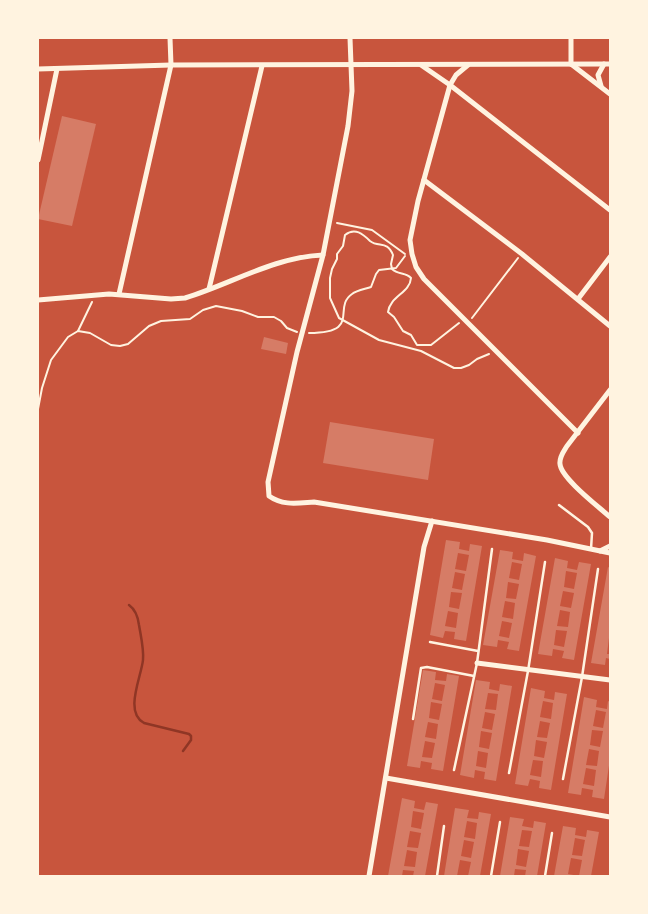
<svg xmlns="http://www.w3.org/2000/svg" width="648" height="914" font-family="Lato,sans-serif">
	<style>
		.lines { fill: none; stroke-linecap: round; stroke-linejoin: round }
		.stream { stroke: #8f3625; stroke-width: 2.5 }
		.building { fill: #d67c66; fill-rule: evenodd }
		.path { stroke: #fff3e0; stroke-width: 2 }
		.service { stroke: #fff3e0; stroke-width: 2.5 }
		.minor { stroke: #fff3e0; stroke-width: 5 }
	</style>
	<rect width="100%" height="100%" fill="#c8553d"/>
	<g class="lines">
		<path class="stream" d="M129,605C136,610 138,617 139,625C141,637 144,649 143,660C141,678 124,712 144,723L189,734L191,736V740L183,751"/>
	</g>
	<g class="building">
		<polygon points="62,116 96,124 72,226 38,219"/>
		<polygon points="264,337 288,343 286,354 261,349"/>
		<polygon points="330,422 434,439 428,480 323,463"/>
		<path d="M446,540L460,542L459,549L469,551L470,544L482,546L466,641L454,639L455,632L445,631L443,638L430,635ZM458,553L469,555L466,571L455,569ZM455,572L465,574L462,590L452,588ZM451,592L462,593L459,609L449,607ZM448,611L458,613L456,628L445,626Z"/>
		<path d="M500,550L513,552L512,559L523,561L524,553L536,556L519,651L507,649L509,642L498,640L497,647L483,645ZM512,562L522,564L519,580L509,578ZM508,582L519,584L516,599L506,598ZM505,601L515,603L513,619L502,617ZM502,621L512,623L509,638L499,636Z"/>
		<path d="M555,558L568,561L567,568L577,570L579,562L591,564L574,660L562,658L564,651L553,649L552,656L538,654ZM566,571L577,573L574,589L564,587ZM563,591L574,593L571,608L560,606ZM560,610L570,612L568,627L557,626ZM556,630L567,631L564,647L554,645Z"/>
		<polygon points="608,567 610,568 610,639 609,638 607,654 610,654 610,659 606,658 605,665 591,663"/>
		<path d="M423,670L436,672L435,680L446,681L447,674L459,676L443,771L431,769L432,763L421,761L420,768L407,766ZM435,683L445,685L442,701L432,699ZM431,702L442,704L439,720L429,718ZM428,722L438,724L436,739L425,737ZM425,741L435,743L432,758L422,757Z"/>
		<path d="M476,680L490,682L489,689L499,691L500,684L512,686L496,781L484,779L485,772L475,770L474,778L460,775ZM488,693L498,694L496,710L485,709ZM485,712L495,714L492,730L482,728ZM481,731L492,733L489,749L479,747ZM478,751L488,753L486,768L476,766Z"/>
		<path d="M531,688L545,691L544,698L554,700L555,692L567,694L551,790L539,788L540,781L530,779L528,786L515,784ZM543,701L553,703L551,719L540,717ZM540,721L550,723L547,738L537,737ZM536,740L547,742L544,758L534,756ZM533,760L543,761L541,777L530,775Z"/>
		<path d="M584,697L597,700L596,707L607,709L608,701L610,702V759L604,799L592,797L593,790L582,788L581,795L568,793ZM596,710L606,712L603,728L593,726ZM592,730L603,731L600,747L590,745ZM589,749L599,751L597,766L586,765ZM586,768L596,770L594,786L583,784Z"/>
		<path d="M402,798L415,801L414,808L424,810L426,802L438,804L425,876H413L414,871L403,870L402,876H388ZM413,811L424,813L421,829L411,827ZM410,831L421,833L418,848L407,847ZM407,850L417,852L415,867L404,866Z"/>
		<path d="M455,808L469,810L467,818L478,819L479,812L491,814L480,876H468L471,862L460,860L457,876H444ZM467,821L477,823L475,839L464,837ZM464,840L474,842L471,858L461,856Z"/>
		<path d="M510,817L524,819L522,826L533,828L534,821L546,823L537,876H525L526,870L515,869L514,876H500ZM522,830L532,831L529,847L519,846ZM518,849L529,851L526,867L516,865Z"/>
		<path d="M563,826L576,828L575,835L586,837L587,830L599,832L591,876H579L582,860L571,858L568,874L579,876H554ZM575,838L585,840L582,856L572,855Z"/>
	</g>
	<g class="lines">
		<g class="path">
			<polyline points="337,223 372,230 405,254"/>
			<polyline points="472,318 518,258"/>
			<path d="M459,323L431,345H417L411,335L403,331L394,317L388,312C390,296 410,293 411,278C406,272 398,275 392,269L391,264L393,255C387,240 379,248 370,241C363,234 355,227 345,235L343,246L337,254V259L332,269L330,278V298L339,318L379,340L421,351L454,368H461L469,365L477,359L489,354"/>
			<polyline points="78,331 92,302"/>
			<path d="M309,333C362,333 332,308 352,294C357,290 366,289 371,287L376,274L379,270L396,268L405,256"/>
			<polyline points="38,409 42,388 51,360 68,337 78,331 90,333 111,345 120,346 128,344 149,326 161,321 190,319 203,310 216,306 242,311 258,317 274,317 281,321 287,328 297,332"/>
		</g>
		<g class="service">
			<polyline points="559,505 588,527 592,533 591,549"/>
			<polyline points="430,642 478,651"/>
			<polyline points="413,719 421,668 427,667 474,676"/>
			<polyline points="454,770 477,663 492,549"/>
			<polyline points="509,773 528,671 545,562"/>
			<polyline points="563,779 582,677 598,569"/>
			<polyline points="437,876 444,826"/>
			<polyline points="491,876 500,822"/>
			<polyline points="545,876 552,833"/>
		</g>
		<g class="minor">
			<path d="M350,38L352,91L348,126L323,255L297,352L268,482L269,496C283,506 298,503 314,502L547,540L610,553"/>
			<polyline points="571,38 571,64"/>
			<polyline points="571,64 610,94"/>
			<polyline points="421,65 450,85 610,210"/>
			<polyline points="468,65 456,75 450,85 418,201 410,240 412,254 416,267 424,279 578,433"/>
			<polyline points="38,69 171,65 610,64"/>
			<polyline points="601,86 598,75 604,64"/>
			<polyline points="38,160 57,69"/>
			<polyline points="424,180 522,254 610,326"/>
			<polyline points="209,289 262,66"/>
			<polyline points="119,294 171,65 170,38"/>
			<polyline points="578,299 610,257"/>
			<path d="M38,300L109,294L171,299L185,298C231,284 274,257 323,255"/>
			<path d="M610,390L567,446C564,451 559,457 560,464C561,478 599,507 610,517"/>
			<polyline points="600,551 610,546"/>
			<polyline points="477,663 610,680"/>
			<polyline points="386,778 610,817"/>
			<polyline points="369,876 424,547 432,521"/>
		</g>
	</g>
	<rect width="648" height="914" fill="none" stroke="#fff3e0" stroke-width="78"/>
</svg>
